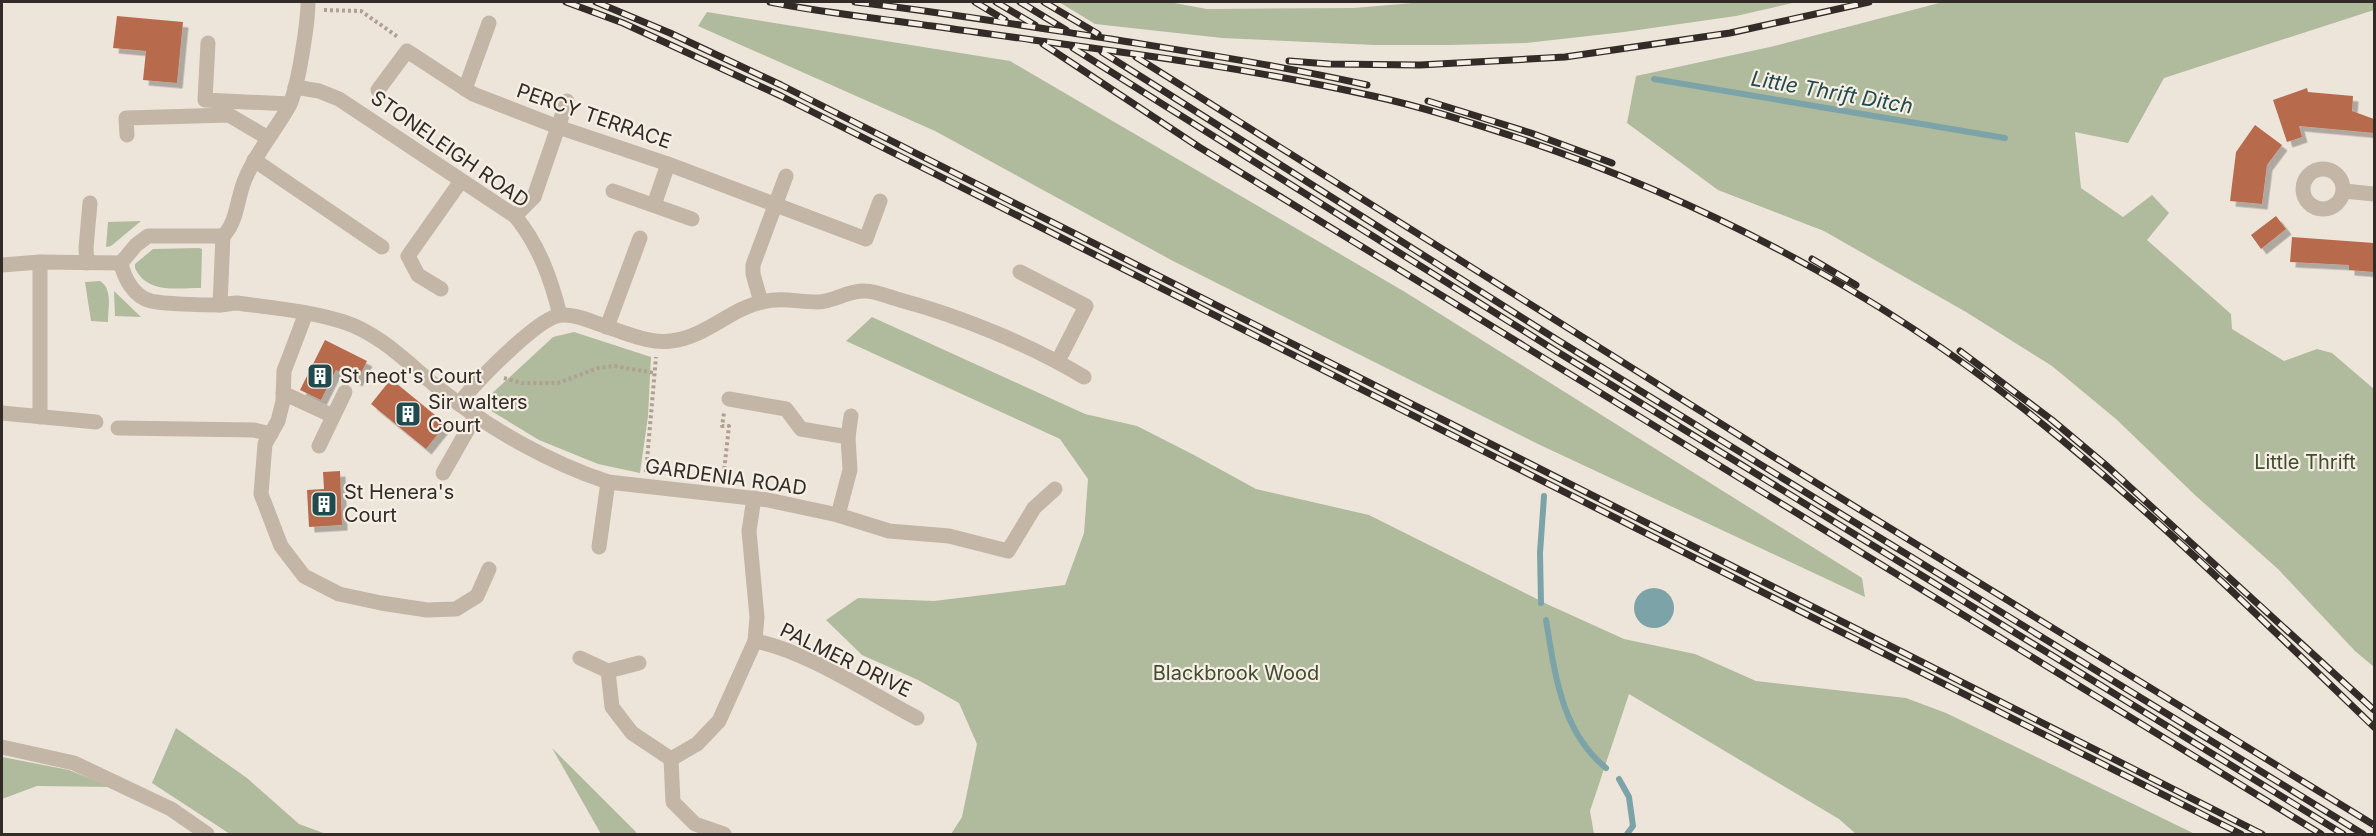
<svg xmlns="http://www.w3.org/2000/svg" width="2376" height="836" font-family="Inter,sans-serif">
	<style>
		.green { fill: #afbb9c }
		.water { fill: #7ca4a8 }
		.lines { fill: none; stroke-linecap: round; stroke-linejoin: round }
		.stream { stroke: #7ca4a8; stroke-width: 6 }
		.building { fill: #b86b4e; filter: url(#shadow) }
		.path { stroke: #b0a092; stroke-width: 4; stroke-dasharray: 3 3; stroke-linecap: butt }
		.minor { stroke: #c4b6a7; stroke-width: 15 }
		.rail-casing { stroke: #322b27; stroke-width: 7 }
		.rail { stroke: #f6efe5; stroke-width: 4.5; stroke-dasharray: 14; stroke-linecap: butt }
		.labels { text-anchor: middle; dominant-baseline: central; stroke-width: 4.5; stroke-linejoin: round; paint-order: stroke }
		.street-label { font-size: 20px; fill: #322b27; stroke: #f6efe5 }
		.poi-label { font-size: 20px; fill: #322b27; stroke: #f6efe5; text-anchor: start }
		.park-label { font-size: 20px; fill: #414d2d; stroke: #f6efe5 }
		.water-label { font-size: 21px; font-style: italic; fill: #214a4e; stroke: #f6efe5 }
	</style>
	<defs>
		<filter id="shadow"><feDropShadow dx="5.5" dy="5.5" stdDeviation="0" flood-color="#0004"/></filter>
	</defs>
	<rect width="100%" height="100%" fill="#eee5da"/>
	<g class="green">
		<polygon points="1059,2 1169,2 1207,9 1354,8 1424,2 1797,2 1736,16 1624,32 1526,43 1450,45 1374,45 1222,38 1095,24"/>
		<polygon points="1943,2 2374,2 2374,10 2164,78 2128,143 2075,132 2081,188 2123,217 2152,195 2169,213 2147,240 2231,314 2232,329 2284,361 2317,349 2332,353 2374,389 2374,667 2355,651 2278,569 2196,496 2116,419 2052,366 1966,312 1824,231 1718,190 1627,123 1636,76 1770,47"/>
		<polygon points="707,12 1010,61 1405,292 1862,578 1865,597 1538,444 1173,261 935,131 698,26"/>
		<polygon points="141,221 111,246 106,247 108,222"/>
		<path d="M199,248L202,249L201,288C177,288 147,294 135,268V264L153,249Z"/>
		<path d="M100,281C113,289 108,308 108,322L91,321L85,282Z"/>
		<polygon points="114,291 141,317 115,316"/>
		<polygon points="872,317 1085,414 1137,426 1194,455 1256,489 1369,515 1549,605 1624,639 1695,654 1756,681 1906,698 1946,713 2195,834 1856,834 1839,819 1629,694 1590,811 1594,834 951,834 962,817 977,744 959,703 918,680 862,655 826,620 858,598 934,601 1065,585 1084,533 1088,479 1060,439 846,341"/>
		<polygon points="574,332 651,357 648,416 640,473 598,464 539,440 488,409 486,399 553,337"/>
		<polygon points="176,728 247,778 299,824 326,834 230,834 152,783"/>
		<polygon points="552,748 635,831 637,834 601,834"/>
		<polygon points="2,757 69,770 111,787 37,786 2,799"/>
	</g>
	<circle class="water" cx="1654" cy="608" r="20"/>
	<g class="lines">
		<g class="stream">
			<polyline points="1654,79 2005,138"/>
			<polyline points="1541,603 1540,553 1544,496"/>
			<path d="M1546,620C1555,674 1561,731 1606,768"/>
			<polyline points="1619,779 1629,797 1633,826 1627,834"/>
		</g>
	</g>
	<g class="building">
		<polygon points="117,16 183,22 177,83 143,80 146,51 113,48"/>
		<polygon points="2307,88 2308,92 2353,96 2352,111 2374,119 2374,133 2299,126 2302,137 2287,142 2273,100"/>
		<polygon points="2255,125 2282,145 2267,165 2262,204 2230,201 2236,152"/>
		<polygon points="2276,216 2286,229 2261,249 2251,235"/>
		<polygon points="2292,237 2374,243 2374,272 2349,270 2349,265 2290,262"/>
		<polygon points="325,340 367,361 357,381 336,370 321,400 300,390"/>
		<polygon points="391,379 446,424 426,449 371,404"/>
		<polygon points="340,471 342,525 309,527 307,490 324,489 323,472"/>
	</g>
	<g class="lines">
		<g class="path">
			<polyline points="324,10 361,11 398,37"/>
			<polyline points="504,378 522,383 558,383 598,368 614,366 655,373"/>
			<polyline points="646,472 656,357"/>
			<polyline points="723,481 729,426 722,426 724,413"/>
		</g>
		<g class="minor">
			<polyline points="208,43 205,100 290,104"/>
			<path d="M295,87L319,91L339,99L515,216C539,245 551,279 560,315"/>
			<polyline points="465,89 489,23"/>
			<polyline points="378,90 407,51 473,94 558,127 668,164 866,239 880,201"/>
			<polyline points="127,135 126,118 229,115 268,138"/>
			<polyline points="254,160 382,247"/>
			<circle cx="2323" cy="189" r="20"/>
			<polyline points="613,191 692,219"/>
			<polyline points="2344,191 2374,194"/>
			<polyline points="654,205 668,164"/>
			<polyline points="515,216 534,197 567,101"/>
			<path d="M223,236C238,222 237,195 246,177C257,151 276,130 289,106C298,89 308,22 308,2"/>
			<polyline points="87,263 86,248 90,203"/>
			<path d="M121,263C124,278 134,297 151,301C164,304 203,305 219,305C225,305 231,303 237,303C273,308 310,311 344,322C383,335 410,366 441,390C488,428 550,463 608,482L768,500L838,515L889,531L949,536L1008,551L1034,508L1055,489"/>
			<polyline points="121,263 136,245 148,236 223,236 220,305"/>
			<polyline points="2,265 40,262 121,263"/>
			<polyline points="1020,272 1086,306 1058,361"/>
			<polyline points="441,289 418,275 408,256 461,181"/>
			<polyline points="761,302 753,274 753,265 786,176"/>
			<polyline points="306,313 284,371 283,401 278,421 265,444 261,494 281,546 304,576 339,594 381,603 427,610 456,609 477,596 489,569"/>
			<polyline points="607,327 640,238"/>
			<polyline points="283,393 333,416"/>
			<polyline points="729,399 786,409 801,429 848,437"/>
			<path d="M459,404C474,384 538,317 561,315C577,314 595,323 610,328C629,334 651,344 671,341C706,337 730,309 762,302C781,297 798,302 817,302C834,302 848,290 865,291C876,291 889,297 900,300C960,316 1031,345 1084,377"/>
			<polyline points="2,413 96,422"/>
			<polyline points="40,417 40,262"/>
			<polyline points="118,428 254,430 271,434"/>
			<polyline points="319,446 345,392"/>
			<polyline points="443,473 476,415"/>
			<polyline points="838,515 850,470 848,437 851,416"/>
			<polyline points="599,547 608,482"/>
			<path d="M755,641C805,650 871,694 917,718"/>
			<polyline points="580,658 608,671 612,707 632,733 671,759"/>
			<polyline points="608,671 639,663"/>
			<polyline points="2,747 74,763 171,809 207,834"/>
			<polyline points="671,759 697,744 719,721 755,641 757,617 749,531 754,498"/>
			<polyline points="671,759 673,802 695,824 724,834"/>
		</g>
		<g class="rail-casing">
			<g id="rail">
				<polyline points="566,2 623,23 781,96 2241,834"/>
				<polyline points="596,2 670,33 781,85 2262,834"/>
				<path d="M770,2C823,13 878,18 932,26C1079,47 1227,63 1373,96C1423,107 1472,123 1521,139C1701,200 1874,290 2024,409C2147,507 2261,618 2374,727"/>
				<path d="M855,2C941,12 1026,26 1111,39C1197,53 1282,66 1367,85"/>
				<polyline points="975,2 1005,20"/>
				<polyline points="996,2 1035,25"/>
				<polyline points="1020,2 1066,30"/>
				<polyline points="1044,2 1098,34"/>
				<polyline points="1043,44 1199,147 2321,834"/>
				<polyline points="1073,48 1556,351 2343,834"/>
				<polyline points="1102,52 1559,341 2363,834"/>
				<polyline points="1136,57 1774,457 2374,825"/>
				<polyline points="1289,61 1329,64 1420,65 1565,57 1730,33 1869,2"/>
				<polyline points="1428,101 1531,133 1612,163"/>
				<polyline points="1812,259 1856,285"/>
				<polyline points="1960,351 2052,420 2108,467 2374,710"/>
			</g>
		</g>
		<use href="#rail" class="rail"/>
	</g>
	<defs>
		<g id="building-square" transform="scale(1.35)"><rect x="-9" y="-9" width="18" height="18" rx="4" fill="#214a4e" stroke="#f6efe5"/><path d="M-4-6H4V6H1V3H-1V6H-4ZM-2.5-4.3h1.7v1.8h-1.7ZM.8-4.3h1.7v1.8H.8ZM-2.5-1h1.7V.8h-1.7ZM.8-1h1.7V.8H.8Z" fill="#fff"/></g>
	</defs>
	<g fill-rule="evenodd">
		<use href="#building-square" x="320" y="376"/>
		<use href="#building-square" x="408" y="414"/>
		<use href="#building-square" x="324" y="504"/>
	</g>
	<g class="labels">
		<g class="street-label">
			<text transform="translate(594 116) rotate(19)">PERCY TERRACE</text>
			<text transform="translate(450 149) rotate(35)">STONELEIGH ROAD</text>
			<text transform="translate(726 477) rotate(8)">GARDENIA ROAD</text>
			<text transform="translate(846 660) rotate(26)">PALMER DRIVE</text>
		</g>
		<g class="poi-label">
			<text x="340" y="376">St neot's Court</text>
			<text x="428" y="402">Sir walters<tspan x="428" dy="23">Court</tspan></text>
			<text x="344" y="492">St Henera's<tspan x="344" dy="23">Court</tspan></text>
		</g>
		<g class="park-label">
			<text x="2305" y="462">Little Thrift</text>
			<text x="1236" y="673">Blackbrook Wood</text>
		</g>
		<g class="water-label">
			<text transform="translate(1832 92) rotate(10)">Little Thrift Ditch</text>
		</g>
	</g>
	<rect width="2376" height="836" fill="none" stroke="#322b27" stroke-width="6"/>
</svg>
